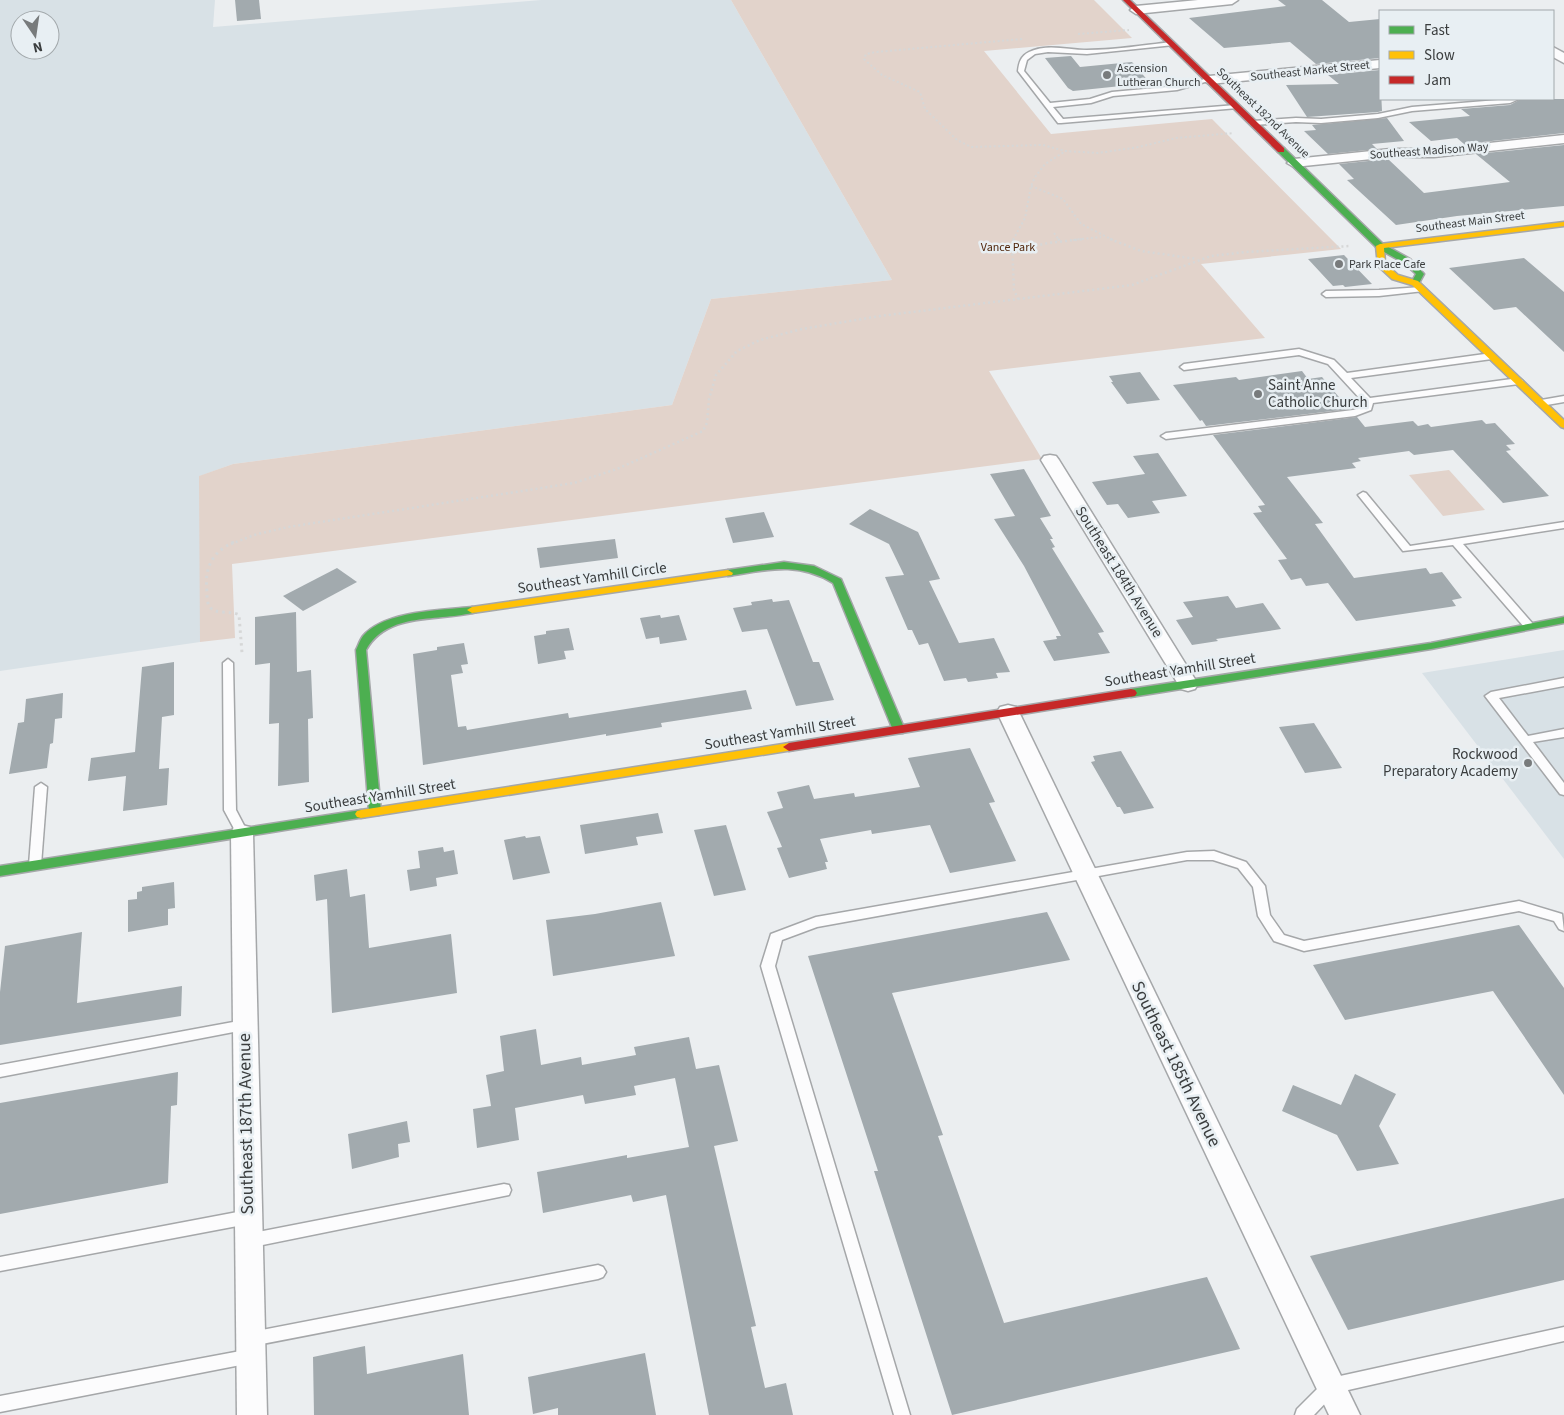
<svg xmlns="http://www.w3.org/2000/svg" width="1564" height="1415" font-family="'Source Sans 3',sans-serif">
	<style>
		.built { fill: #d8e1e6; fill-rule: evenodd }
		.green { fill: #e2d3cb }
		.building { fill: #a2aaae }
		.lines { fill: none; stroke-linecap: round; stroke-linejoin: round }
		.lane-casing { stroke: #a5a7a9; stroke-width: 3 }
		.street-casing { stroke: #a5a7a9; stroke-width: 3 }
		.fast-casing { stroke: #a5a7a9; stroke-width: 3 }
		.slow-casing { stroke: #a5a7a9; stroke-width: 3 }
		.jam-casing { stroke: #a5a7a9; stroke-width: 3 }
		.path-far2 { stroke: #d6d7d7; stroke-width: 2; stroke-dasharray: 2 2.5; stroke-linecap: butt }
		.path-far1 { stroke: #d6d7d7; stroke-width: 2.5; stroke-dasharray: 2 3; stroke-linecap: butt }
		.path { stroke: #d6d7d7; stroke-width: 3; stroke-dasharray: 2.5 4; stroke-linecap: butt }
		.lane { fill: #fcfcfd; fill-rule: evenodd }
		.street { fill: #fcfcfd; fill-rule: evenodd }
		.fast { fill: #4caf50; fill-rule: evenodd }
		.slow { fill: #ffc107; fill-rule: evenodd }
		.jam { fill: #c62828; fill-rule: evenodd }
		.poi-dot { fill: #787b7c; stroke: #e8eff3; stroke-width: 2 }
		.labels { text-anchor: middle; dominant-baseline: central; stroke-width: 5; stroke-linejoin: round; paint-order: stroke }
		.far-poi-label { font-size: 12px; fill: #3a3d3e; stroke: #e8eff3; text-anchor: start }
		.far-street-label { font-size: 12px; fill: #3a3d3e; stroke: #e8eff3 }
		.far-park-label { font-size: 12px; fill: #52270c; stroke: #e8eff3 }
		.poi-label { font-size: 15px; fill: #3a3d3e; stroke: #e8eff3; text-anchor: start }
		.street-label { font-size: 15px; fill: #3a3d3e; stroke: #e8eff3 }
		.near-street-label { font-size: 18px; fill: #3a3d3e; stroke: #e8eff3 }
	</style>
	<rect width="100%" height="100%" fill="#ebeef0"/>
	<g class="built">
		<path d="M0,0H215L213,27L541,0H731L892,280L711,299L672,405L233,464L200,476V642L0,671ZM20,20H50V50H20Z"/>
		<polygon points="1564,650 1564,859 1422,673"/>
	</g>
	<g class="green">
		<polygon points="731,0 1094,0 1132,38 984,51 1051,134 1212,119 1341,249 1201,264 1265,338 989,371 1042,459 232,564 235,638 200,642 199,476 233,464 672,405 711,299 892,280"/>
		<polygon points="1449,470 1485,510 1443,516 1409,475"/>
	</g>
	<g class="building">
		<polygon points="235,0 259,0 261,19 237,21"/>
		<polygon points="1278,0 1322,0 1349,22 1380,19 1380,58 1316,64 1290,42 1224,48 1189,18 1286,6"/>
		<polygon points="1071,56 1080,67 1132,62 1150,83 1073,91 1068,88 1045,58"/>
		<polygon points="1380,70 1382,111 1378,112 1307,117 1286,85 1339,84 1328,75"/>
		<polygon points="1521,99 1564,99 1564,133 1464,144 1457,138 1431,141 1409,122 1470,116 1461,109 1510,105"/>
		<polygon points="1387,118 1404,141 1372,144 1377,149 1328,154 1304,131 1316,130 1312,125"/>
		<polygon points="1564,145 1564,206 1457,216 1396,225 1347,180 1354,179 1339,164 1388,159 1424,193 1510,182 1476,154"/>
		<polygon points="1344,255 1372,284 1345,287 1343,285 1333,286 1308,259"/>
		<polygon points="1524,258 1564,292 1564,352 1516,307 1494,310 1449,268"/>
		<polygon points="1302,371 1308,379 1322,377 1349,409 1206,426 1202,420 1200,421 1173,385 1236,377 1239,380"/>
		<polygon points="1140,372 1160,400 1127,404 1111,382 1113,382 1109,376"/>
		<polygon points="1357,417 1365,427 1413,421 1418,426 1428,424 1431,427 1482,420 1486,424 1495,423 1515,444 1506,445 1511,450 1506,451 1549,496 1503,503 1453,450 1414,455 1409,451 1358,458 1361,461 1352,463 1356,468 1287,477 1323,523 1315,524 1354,578 1426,568 1430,574 1442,572 1462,598 1452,600 1456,606 1356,621 1328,583 1306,586 1301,578 1291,580 1278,560 1287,559 1253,513 1262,512 1258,506 1265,505 1213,435"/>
		<polygon points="1158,453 1187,496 1152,501 1160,513 1128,518 1118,504 1107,505 1092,482 1145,474 1133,456"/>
		<polygon points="1024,469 1051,516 1040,518 1053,539 1050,539 1055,547 1052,548 1104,632 1098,633 1110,653 1054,661 1043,641 1057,639 1056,636 1061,636 1024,566 994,519 1015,516 990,474"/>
		<polygon points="870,509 918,532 940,579 929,581 959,643 994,638 1010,672 996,673 998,678 968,682 966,678 944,681 928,643 919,645 912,630 908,630 885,577 904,575 889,544 849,524"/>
		<polygon points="764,512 774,537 733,543 725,518"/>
		<polygon points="615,539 618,558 540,568 537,548"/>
		<polygon points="337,568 357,582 303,611 283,596"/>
		<polygon points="1228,596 1236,608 1263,603 1281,629 1216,639 1218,641 1192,645 1176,620 1193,617 1183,602"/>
		<polygon points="772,599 773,602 789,600 813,662 819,662 834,700 796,706 767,629 742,632 733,608 752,605 751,602"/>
		<polygon points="296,612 297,672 311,670 313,718 308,719 309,782 278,786 279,723 269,724 270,663 255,665 255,617"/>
		<polygon points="660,615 661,618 679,615 687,640 660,644 659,637 646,639 640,618"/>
		<polygon points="569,628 574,650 564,651 566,659 538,664 534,636 546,634 546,631"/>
		<polygon points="464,643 468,664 461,665 463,673 451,675 458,727 466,726 467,730 568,713 569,718 746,690 752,709 661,723 662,727 606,736 606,734 423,765 413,654 437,650 437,647"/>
		<polygon points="174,662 174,715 162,717 159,769 169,768 167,805 123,811 126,776 88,781 91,758 135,752 142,667"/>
		<polygon points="63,693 62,718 55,719 53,743 50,744 47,768 9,774 18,723 24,722 26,699"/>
		<polygon points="1314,723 1342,768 1305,773 1279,727"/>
		<polygon points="970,748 995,802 989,803 1016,861 950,873 930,825 872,834 871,830 820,839 828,862 825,862 827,869 789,878 777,848 782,847 767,812 783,808 777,792 809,785 814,799 854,793 855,797 920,787 908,758"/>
		<polygon points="1121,751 1154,808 1124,814 1120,807 1117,807 1091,762 1095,761 1093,756"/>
		<polygon points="658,813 663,833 636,837 638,845 585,854 580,825"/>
		<polygon points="726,825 746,890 714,896 694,830"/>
		<polygon points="525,836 526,838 540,836 550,873 513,880 504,840"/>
		<polygon points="443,847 444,852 454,850 458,874 436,878 437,886 410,891 407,870 420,868 418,851"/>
		<polygon points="347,869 350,897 365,894 369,948 451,934 457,993 332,1013 327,899 316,901 314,875"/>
		<polygon points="174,882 175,908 168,909 168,925 128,932 128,900 137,899 137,892 142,891 142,887"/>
		<polygon points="661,902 675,956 553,976 546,920 595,914"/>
		<polygon points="1047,912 1070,960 892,993 943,1135 938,1136 1004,1323 1207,1277 1240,1349 952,1415 874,1171 878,1171 808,956"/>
		<polygon points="1519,925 1564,988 1564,1095 1493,991 1345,1020 1313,965"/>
		<polygon points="82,932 77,1003 182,986 181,1016 0,1045 0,992 5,946"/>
		<polygon points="536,1029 541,1065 581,1057 582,1065 636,1055 634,1047 689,1037 696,1069 719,1065 738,1141 714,1146 756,1326 751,1327 765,1388 786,1383 793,1415 709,1415 666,1195 633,1202 631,1195 543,1213 537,1172 627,1155 627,1158 689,1147 675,1078 634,1086 636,1095 585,1104 583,1095 515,1108 519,1140 477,1148 473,1109 491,1106 486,1075 504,1071 500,1036"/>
		<polygon points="178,1072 177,1105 171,1106 168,1183 0,1214 0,1103"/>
		<polygon points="1355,1074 1396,1094 1379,1126 1399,1164 1357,1171 1337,1135 1282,1111 1293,1085 1341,1105"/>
		<polygon points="407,1121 410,1142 398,1144 399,1157 352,1169 348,1134"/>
		<polygon points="1564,1198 1564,1280 1348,1330 1310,1256"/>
		<polygon points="365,1346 367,1374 463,1354 469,1415 314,1415 313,1357"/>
		<polygon points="645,1353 656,1415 558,1415 558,1408 533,1414 528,1377"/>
	</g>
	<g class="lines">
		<g class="lane-casing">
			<g id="lane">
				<path d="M1172,42L1174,43V45L1087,54L1048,52L1035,54L1027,60L1024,71L1050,103L1090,99L1112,92L1177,86L1209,78L1212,80L1177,90L1113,96L1091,103L1053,107L1063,119L1236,105L1238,106V108L1061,123H1058L1018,71C1019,62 1021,56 1029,52C1047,43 1068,50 1087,50C1115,50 1144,45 1172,42Z"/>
				<polygon points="1510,99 1519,99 1510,103 1412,111 1378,118 1321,123 1296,122 1253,125 1249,123 1253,121 1296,118 1321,119 1378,114 1412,107"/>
				<polygon points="1421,287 1425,289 1424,291 1379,296 1326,297 1322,294 1326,291 1379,290"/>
				<polygon points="1299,349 1334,360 1347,373 1492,353 1496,356 1492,359 1351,378 1370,398 1519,378 1523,381 1519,384 1373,403 1371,410 1355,416 1166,439 1161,436 1166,433 1353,410 1363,407 1363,402 1328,364 1299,355 1184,370 1180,367 1184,364"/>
				<polygon points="1564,396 1564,402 1541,406 1536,403 1541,400"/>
				<polygon points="1363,492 1366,493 1410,546 1564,522 1564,528 1463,544 1533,624 1534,626 1533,628 1525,628 1453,545 1403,551 1358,495"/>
				<polygon points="228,659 233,663 236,810 248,833 246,836 238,836 224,810 223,663"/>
				<polygon points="1564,678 1564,686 1499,698 1528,736 1564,729 1564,737 1533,742 1564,783 1564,795 1560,794 1485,696 1491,692"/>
				<polygon points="41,783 47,787 41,865 39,868 31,868 29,865 35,787"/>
				<polygon points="1214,851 1246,862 1265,886 1270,915 1284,935 1304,941 1519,901 1562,914 1564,931 1559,929 1554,921 1519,911 1304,951 1274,941 1258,916 1253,887 1238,868 1213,860 1187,860 817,927 782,940 775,966 910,1415 894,1415 761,966 771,934 816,917 1187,852"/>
				<polygon points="244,1020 249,1021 251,1025 249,1029 244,1030 0,1077 0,1065"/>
				<polygon points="504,1184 509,1185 511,1190 509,1195 504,1196 248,1248 243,1246 241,1241 243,1236 248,1234"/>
				<polygon points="248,1210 253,1212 255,1217 253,1222 248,1224 0,1271 0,1257"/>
				<polygon points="598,1265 603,1267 606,1272 603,1277 598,1279 252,1346 246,1344 244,1339 246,1334 252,1332"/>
				<polygon points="1564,1327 1564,1341 1335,1393 1314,1415 1295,1415 1297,1409 1325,1381 1331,1378"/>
				<polygon points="251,1349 257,1351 259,1356 257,1361 251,1363 0,1412 0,1396"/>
			</g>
		</g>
		<g class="street-casing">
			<g id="street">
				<polygon points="1198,0 1238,0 1232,4 1136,14 1130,10 1136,6"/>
				<polygon points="1553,47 1564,53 1564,63 1553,57"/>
				<polygon points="1380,60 1380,68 1209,84 1203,80 1209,76"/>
				<polygon points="1564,135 1564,143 1434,157 1391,157 1294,167 1287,163 1294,159 1391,149 1434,149"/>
				<polygon points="1050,455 1056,456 1059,460 1198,684 1195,689 1188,691 1181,689 1178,684 1041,460 1044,456"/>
				<polygon points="1008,705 1016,707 1019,712 1360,1415 1329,1415 997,712 1000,707"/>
				<polygon points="242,825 250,827 253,833 267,1415 237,1415 231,833 234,827"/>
			</g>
		</g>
		<g class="fast-casing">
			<g id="fast">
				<polygon points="1278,148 1284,148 1383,244 1410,259 1424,274 1418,285 1415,285 1411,283 1416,274 1404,263 1377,248 1278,152"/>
				<path d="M784,562L814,566L841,579L905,730L903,733H895L893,730L833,583C797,561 767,570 728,576L723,573L728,570Z"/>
				<path d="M472,607L476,608L477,610L476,612C439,622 388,611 366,650L381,812L379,815H371L369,812L356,650C358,646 360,640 363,636C384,611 441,610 472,607Z"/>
				<polygon points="1564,617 1564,623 1431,649 1131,697 1125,693 1131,689 1431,643"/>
				<polygon points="361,810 365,811 367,814 365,817 0,876 0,866"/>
			</g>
		</g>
		<g class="slow-casing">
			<g id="slow">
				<polygon points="1564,222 1564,226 1384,248 1385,263 1398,275 1418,281 1564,420 1564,428 1561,427 1412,285 1392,279 1378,266 1376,246 1380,244"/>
				<polygon points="728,570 733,573 732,575 472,613 467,610 472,607"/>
				<polygon points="789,743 793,744 795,747 793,750 361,818 357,817 355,814 357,811 361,810"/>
			</g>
		</g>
		<g class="jam-casing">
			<g id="jam">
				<polygon points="1123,0 1130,0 1284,148 1284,152 1278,152"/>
				<polygon points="1131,689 1135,690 1137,693 1135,696 789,751 783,747 789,743"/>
			</g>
		</g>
		<g class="path-far2">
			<polyline points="1078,34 1129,30"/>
			<polyline points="1022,39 876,52 866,54 864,59 882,75 920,92 925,109 957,140 971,147 1043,145 1065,151 1098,153 1139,147 1176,138 1234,133"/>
			<polyline points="1031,186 1063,199 1081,224 1113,240"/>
			<polyline points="1054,233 1059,240"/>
			<polyline points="1013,240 1025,218 1031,186 1035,177 1045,164 1064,152"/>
			<polyline points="1073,240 1101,237"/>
		</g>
		<g class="path-far1">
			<polyline points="1014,239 1012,243 1014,290 1018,299"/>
			<polyline points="1058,239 1060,241"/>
			<polyline points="1110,239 1141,251 1197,259"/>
			<polyline points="1011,251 1048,243 1084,239"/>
			<polyline points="231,544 254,535 288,527 574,483 617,469 703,431 707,423 709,399 716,375 737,351 760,340 802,329 880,316 1132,285 1211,256 1246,252 1350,246"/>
		</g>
		<path class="path" d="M234,542C212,552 204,568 207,592C207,596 207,604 210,607C215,615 231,610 239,615L242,653"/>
		<use href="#lane" class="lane"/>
		<use href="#street" class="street"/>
		<use href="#fast" class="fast"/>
		<use href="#slow" class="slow"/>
		<use href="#jam" class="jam"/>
	</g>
	<g class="poi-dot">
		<circle cx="1107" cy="75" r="5"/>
		<circle cx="1339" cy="264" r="5"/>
		<circle cx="1258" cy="394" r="5"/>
		<circle cx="1528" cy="763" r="5"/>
	</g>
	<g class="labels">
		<g class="far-poi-label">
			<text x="1117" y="68">Ascension<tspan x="1117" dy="14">Lutheran Church</tspan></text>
			<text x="1349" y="264">Park Place Cafe</text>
		</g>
		<g class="far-street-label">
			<text transform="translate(1310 71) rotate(-6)">Southeast Market Street</text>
			<text transform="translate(1263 113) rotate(44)">Southeast 182nd Avenue</text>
			<text transform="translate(1429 151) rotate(-4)">Southeast Madison Way</text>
			<text transform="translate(1470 222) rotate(-7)">Southeast Main Street</text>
		</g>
		<g class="far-park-label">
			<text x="1008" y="247">Vance Park</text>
		</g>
		<g class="poi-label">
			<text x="1268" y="385">Saint Anne<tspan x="1268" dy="17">Catholic Church</tspan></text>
			<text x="1518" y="754" text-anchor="end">Rockwood<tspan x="1518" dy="17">Preparatory Academy</tspan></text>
		</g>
		<g class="street-label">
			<text transform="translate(1119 572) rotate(58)">Southeast 184th Avenue</text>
			<text transform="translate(592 578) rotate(-8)">Southeast Yamhill Circle</text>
			<text transform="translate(1180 670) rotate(-9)">Southeast Yamhill Street</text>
			<text transform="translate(780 733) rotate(-9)">Southeast Yamhill Street</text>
			<text transform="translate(380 796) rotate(-9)">Southeast Yamhill Street</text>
		</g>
		<g class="near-street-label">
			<text transform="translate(1176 1064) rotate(64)">Southeast 185th Avenue</text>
			<text transform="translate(246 1124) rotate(-91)">Southeast 187th Avenue</text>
		</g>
	</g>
	<rect x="1379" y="10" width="175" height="90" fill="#e8eff3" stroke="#a2a8ab"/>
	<rect x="1389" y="26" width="25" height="8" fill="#4caf50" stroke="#a2a8ab"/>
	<text x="1424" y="35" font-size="15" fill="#3a3d3e">Fast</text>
	<rect x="1389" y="51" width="25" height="8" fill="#ffc107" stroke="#a2a8ab"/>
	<text x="1424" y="60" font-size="15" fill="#3a3d3e">Slow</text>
	<rect x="1389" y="76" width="25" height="8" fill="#c62828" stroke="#a2a8ab"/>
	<text x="1424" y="85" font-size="15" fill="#3a3d3e">Jam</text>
	<g transform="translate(35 35) rotate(167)"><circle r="24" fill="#e8eff3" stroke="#a2a8ab"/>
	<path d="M0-4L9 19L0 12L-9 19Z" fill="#787b7c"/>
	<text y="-8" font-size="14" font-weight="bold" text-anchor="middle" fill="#3a3d3e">N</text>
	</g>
</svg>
